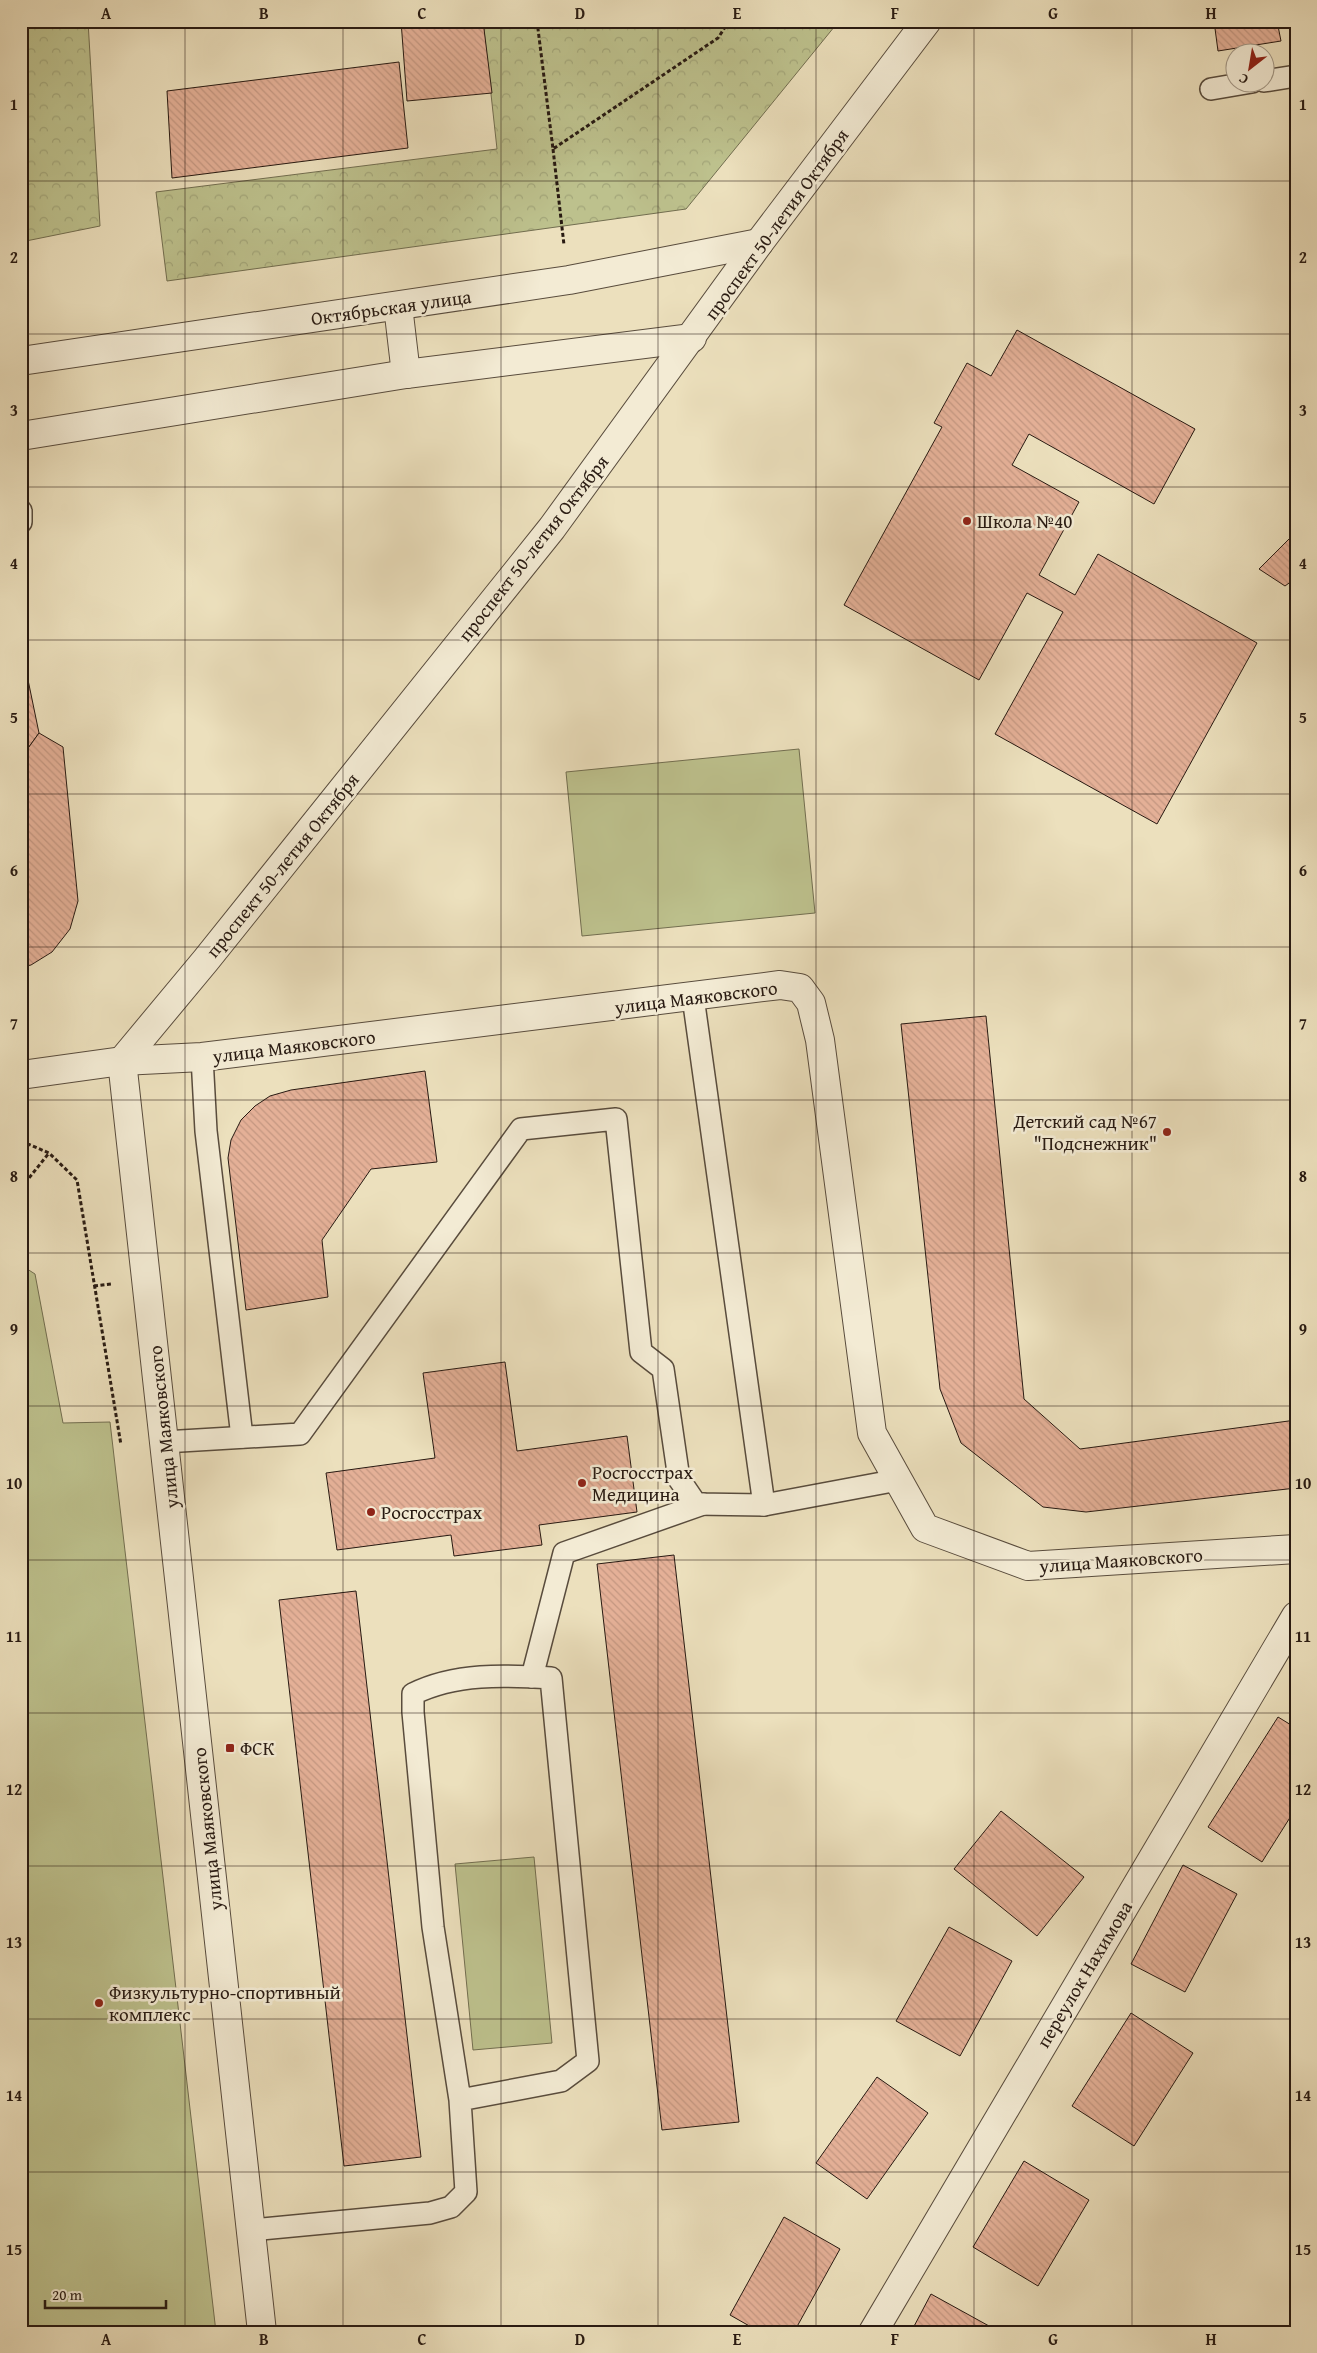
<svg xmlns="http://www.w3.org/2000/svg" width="1317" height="2353" font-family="'Gentium Book Plus',serif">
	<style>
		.grass { fill: #bdc18d; stroke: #726e50 }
		.park { fill: url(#park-crowns); stroke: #726e50 }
		.building { fill: url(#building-back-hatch); stroke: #281a12 }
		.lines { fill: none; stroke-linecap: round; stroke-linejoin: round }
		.service-casing { stroke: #594c3d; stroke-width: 24 }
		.minor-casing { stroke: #594c3d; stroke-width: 30 }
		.tertiary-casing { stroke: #594c3d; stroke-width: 30 }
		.path { stroke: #281a12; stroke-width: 3; stroke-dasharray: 4 2.5; stroke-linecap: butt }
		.service { stroke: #f3ebd4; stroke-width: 21 }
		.minor { stroke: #f3ebd4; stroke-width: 28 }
		.tertiary { stroke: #f3ebd4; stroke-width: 28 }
		.grid { fill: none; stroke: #281a12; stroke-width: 1; stroke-opacity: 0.55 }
		.poi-dot { fill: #8f2418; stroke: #f3ebd4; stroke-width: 2 }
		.labels { text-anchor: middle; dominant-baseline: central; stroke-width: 5; stroke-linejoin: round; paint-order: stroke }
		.street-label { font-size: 19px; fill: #281a12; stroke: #f3ebd4 }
		.poi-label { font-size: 19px; fill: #281a12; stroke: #f3ebd4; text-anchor: start }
		.neatline { fill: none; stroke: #281a12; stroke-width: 2 }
		.grid-label { font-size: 16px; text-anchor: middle; font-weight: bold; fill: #281a12 }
	</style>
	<defs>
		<pattern id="park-crowns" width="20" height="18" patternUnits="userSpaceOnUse" patternTransform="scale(1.25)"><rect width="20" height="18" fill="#bdc18d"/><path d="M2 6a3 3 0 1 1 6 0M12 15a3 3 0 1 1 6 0" fill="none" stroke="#a2a579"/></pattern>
		<pattern id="building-back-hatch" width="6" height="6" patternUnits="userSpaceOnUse" patternTransform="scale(1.25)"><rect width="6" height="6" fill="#e4b097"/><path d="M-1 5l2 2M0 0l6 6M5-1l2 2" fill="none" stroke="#c49781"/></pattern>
	</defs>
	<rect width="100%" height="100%" fill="#ece0bd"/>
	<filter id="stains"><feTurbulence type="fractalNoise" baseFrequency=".004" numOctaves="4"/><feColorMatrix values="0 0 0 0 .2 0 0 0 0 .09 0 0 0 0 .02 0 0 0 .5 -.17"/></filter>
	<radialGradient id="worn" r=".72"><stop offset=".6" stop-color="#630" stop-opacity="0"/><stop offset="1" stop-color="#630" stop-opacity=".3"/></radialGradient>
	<g class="grass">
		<polygon points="799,749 815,913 582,936 566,772"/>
		<polygon points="21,1265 35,1274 63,1423 110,1422 216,2332 21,2332"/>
		<polygon points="534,1857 552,2043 473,2050 455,1864"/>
	</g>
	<g class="park">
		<polygon points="21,21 88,21 100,226 21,242"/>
		<polygon points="483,21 839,21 686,209 167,281 156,192 497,149"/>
	</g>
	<g class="building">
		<polygon points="401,21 483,21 492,93 407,101"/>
		<polygon points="1214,21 1277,21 1281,41 1218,51"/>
		<polygon points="399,62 408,148 172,178 167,91"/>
		<polygon points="1017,330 1195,429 1154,504 1029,434 1012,465 1079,502 1039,575 1075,595 1098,554 1257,643 1157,824 995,734 1063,612 1027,593 979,680 844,605 942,427 934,423 967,363 991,376"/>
		<polygon points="1296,532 1296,578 1285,586 1259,569"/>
		<polygon points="21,646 39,733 21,758"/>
		<polygon points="39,733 63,747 78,901 70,929 52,952 31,965 21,967 21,758"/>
		<polygon points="986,1016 1024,1399 1080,1449 1296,1420 1296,1488 1086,1512 1043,1507 961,1443 940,1389 901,1024"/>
		<polygon points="425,1071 437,1162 371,1169 322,1240 328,1297 246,1310 228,1158 231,1140 241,1120 255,1106 270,1096 291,1090"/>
		<polygon points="505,1362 517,1451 627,1436 637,1512 539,1525 542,1545 454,1556 451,1535 337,1550 326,1473 435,1458 423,1373"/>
		<polygon points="674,1555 739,2122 662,2130 597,1564"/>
		<polygon points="356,1591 421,2157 344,2166 279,1600"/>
		<polygon points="1278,1717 1296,1728 1296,1808 1262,1862 1208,1827"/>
		<polygon points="1001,1811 1084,1877 1037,1936 954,1869"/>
		<polygon points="1183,1865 1237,1894 1185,1992 1131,1964"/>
		<polygon points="949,1927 1012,1961 960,2056 896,2021"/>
		<polygon points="1131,2013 1193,2053 1134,2146 1072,2106"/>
		<polygon points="877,2077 928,2113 867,2199 816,2163"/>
		<polygon points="1024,2161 1089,2200 1038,2286 973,2247"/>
		<polygon points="784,2217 840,2249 794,2332 760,2332 730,2315"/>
		<polygon points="931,2294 989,2326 986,2332 911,2332"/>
	</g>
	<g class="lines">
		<g class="service-casing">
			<g id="service">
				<polyline points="1264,81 1296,76"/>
				<polyline points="1211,89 1252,82"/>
				<polyline points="21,511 21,522"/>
				<polyline points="202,1057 206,1131 242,1437"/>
				<polyline points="164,1442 300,1434 521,1129 616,1119 641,1352 663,1369 679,1479 696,1504 764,1505 693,997"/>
				<polyline points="764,1505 898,1480"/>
				<polyline points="532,1677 564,1553 703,1504"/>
				<path d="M251,2230L430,2213L451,2207L466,2192L460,2100L433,1927L413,1712V1694C455,1673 505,1675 551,1678L588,2061L561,2081L460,2100"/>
			</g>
		</g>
		<g class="minor-casing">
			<g id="minor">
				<polyline points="122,1061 202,1057 780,985 800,988 811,1003 820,1040 872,1433 925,1528 1028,1566 1296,1549"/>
				<polyline points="873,2332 1296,1616"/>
			</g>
		</g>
		<g class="tertiary-casing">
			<g id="tertiary">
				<polyline points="398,306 406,374"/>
				<polyline points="21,361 569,280 759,243"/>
				<polyline points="21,436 406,374 692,338"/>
				<polyline points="122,1061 206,960 552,528 759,243 927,21"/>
				<polyline points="122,1061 262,2332"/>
				<polyline points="21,1075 122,1061"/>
			</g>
		</g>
		<g class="path">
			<polyline points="537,21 553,149 718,38 729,21"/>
			<polyline points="553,149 564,245"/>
			<polyline points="21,1141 49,1153 77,1180 121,1445"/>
			<polyline points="21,1188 49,1153"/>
			<polyline points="94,1286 111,1284"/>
		</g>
		<use href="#service" class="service"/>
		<use href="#minor" class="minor"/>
		<use href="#tertiary" class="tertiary"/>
	</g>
	<path class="grid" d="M185,21V2332M343,21V2332M501,21V2332M658,21V2332M816,21V2332M974,21V2332M1132,21V2332M21,181H1296M21,334H1296M21,487H1296M21,640H1296M21,794H1296M21,947H1296M21,1100H1296M21,1253H1296M21,1406H1296M21,1560H1296M21,1713H1296M21,1866H1296M21,2019H1296M21,2172H1296"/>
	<g class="poi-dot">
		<circle cx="967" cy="521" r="5"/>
		<circle cx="1167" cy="1132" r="5"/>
		<circle cx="582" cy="1483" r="5"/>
		<circle cx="371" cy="1512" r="5"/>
		<rect x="225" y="1743" width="10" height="10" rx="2.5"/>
		<circle cx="99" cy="2003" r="5"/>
	</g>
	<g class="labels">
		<g class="street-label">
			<text transform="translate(776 224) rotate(-54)">проспект 50-летия Октября</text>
			<text transform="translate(391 307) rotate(-8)">Октябрьская улица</text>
			<text transform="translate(533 548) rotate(-52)">проспект 50-летия Октября</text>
			<text transform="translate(282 865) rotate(-51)">проспект 50-летия Октября</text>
			<text transform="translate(696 997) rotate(-7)">улица Маяковского</text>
			<text transform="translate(294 1046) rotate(-7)">улица Маяковского</text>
			<text transform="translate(163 1427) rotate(-96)">улица Маяковского</text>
			<text transform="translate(1121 1560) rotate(-4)">улица Маяковского</text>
			<text transform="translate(207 1829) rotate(-96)">улица Маяковского</text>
			<text transform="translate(1084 1974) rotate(-59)">переулок Нахимова</text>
		</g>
		<g class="poi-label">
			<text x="977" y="521">Школа №40</text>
			<text x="1157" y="1121" text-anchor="end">Детский сад №67<tspan x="1157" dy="22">"Подснежник"</tspan></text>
			<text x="592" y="1472">Росгосстрах<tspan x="592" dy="22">Медицина</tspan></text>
			<text x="381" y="1512">Росгосстрах</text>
			<text x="240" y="1748">ФСК</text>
			<text x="109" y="1992">Физкультурно-спортивный<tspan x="109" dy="22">комплекс</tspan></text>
		</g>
	</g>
	<rect width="1317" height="2353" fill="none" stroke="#ece0bd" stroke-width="55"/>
	<g transform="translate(1250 68) rotate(211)"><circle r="24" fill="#f3ebd4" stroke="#a29786"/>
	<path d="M0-4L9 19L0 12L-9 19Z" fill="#8f2418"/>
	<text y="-8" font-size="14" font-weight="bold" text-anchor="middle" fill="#281a12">С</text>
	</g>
	<path d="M45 2300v8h121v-8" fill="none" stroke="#281a12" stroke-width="2.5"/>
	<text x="52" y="2300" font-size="15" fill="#281a12" stroke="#f3ebd4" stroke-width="4" paint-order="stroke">20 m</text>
	<rect x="28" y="28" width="1262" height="2298" class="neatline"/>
	<g class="grid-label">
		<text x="106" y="19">A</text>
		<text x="264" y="19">B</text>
		<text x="422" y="19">C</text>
		<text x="580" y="19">D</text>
		<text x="737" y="19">E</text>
		<text x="895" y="19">F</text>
		<text x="1053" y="19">G</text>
		<text x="1211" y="19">H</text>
		<text x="14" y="110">1</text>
		<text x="1303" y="110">1</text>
		<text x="14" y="263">2</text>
		<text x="1303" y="263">2</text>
		<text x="14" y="416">3</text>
		<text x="1303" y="416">3</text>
		<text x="14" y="569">4</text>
		<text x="1303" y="569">4</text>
		<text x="14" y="723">5</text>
		<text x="1303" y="723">5</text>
		<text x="14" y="876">6</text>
		<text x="1303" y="876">6</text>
		<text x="14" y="1029">7</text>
		<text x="1303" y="1029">7</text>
		<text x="14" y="1182">8</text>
		<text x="1303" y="1182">8</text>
		<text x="14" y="1335">9</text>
		<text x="1303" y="1335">9</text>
		<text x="14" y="1489">10</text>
		<text x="1303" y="1489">10</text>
		<text x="14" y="1642">11</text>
		<text x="1303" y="1642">11</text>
		<text x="14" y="1795">12</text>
		<text x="1303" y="1795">12</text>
		<text x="14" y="1948">13</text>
		<text x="1303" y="1948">13</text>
		<text x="14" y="2101">14</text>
		<text x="1303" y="2101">14</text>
		<text x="14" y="2255">15</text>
		<text x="1303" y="2255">15</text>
		<text x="106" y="2345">A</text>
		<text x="264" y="2345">B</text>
		<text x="422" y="2345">C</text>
		<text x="580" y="2345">D</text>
		<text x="737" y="2345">E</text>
		<text x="895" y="2345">F</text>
		<text x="1053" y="2345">G</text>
		<text x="1211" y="2345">H</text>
	</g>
	<rect width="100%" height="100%" filter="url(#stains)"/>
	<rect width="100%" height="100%" fill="url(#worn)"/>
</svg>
